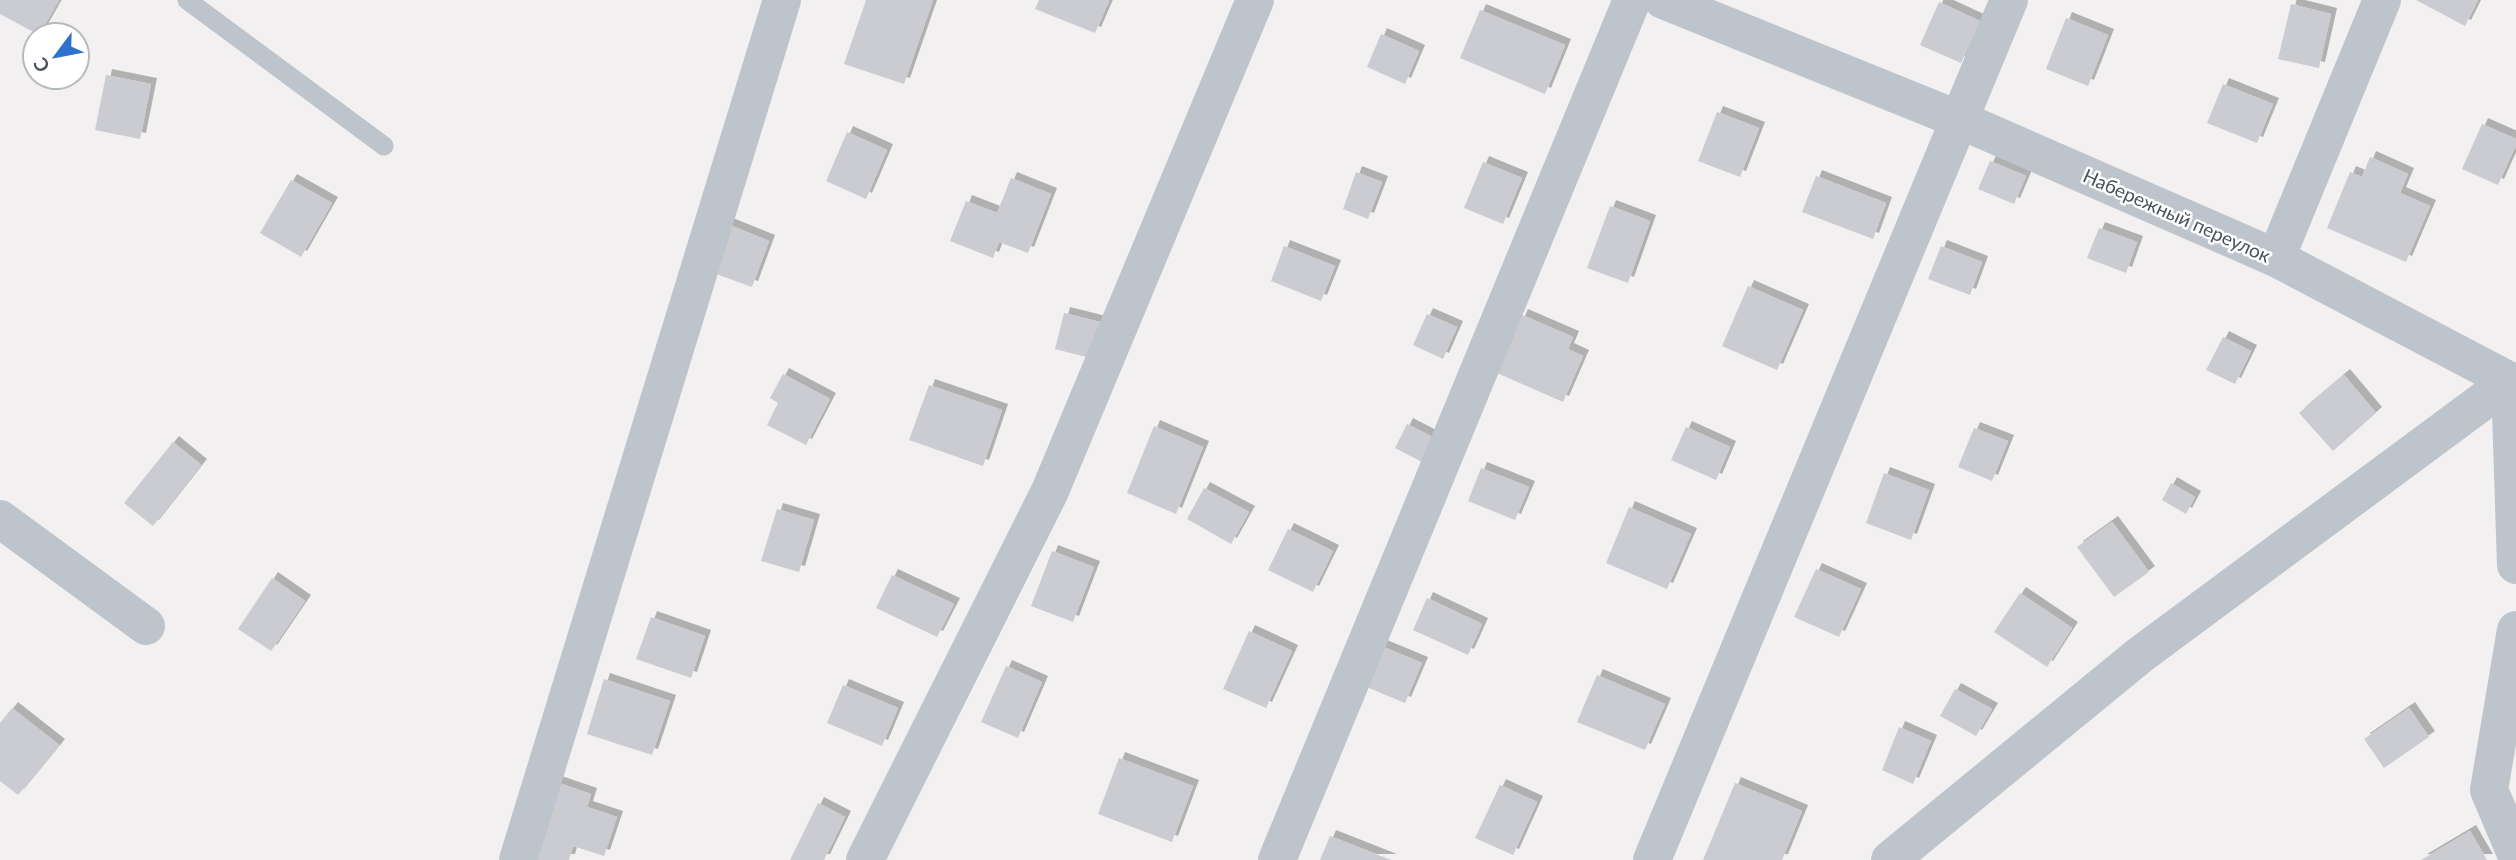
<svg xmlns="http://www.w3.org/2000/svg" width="2516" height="860" font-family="Lato,sans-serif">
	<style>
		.building { fill: #cbccd2; filter: url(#shadow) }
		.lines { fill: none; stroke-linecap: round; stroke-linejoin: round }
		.service { stroke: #bdc4cb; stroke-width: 19 }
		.minor { stroke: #bdc4cb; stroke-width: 38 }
		.labels { text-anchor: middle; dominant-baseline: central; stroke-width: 5; stroke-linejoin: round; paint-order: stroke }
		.street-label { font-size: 19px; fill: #4a535b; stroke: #fff }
	</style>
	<defs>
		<filter id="shadow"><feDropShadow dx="6" dy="-6" stdDeviation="0" flood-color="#0004"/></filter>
	</defs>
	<rect width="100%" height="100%" fill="#f2f0f0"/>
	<g class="building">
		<polygon points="0,0 59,0 39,35 0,14"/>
		<polygon points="866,0 933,0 904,84 844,64"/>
		<polygon points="1039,0 1107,0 1109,1 1095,33 1035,9"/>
		<polygon points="2416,0 2478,0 2465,26"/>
		<polygon points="1939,2 1980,21 1961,63 1920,45"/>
		<polygon points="2291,4 2331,14 2319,68 2278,59"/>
		<polygon points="1480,10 1565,45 1545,94 1460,58"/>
		<polygon points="2066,18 2108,35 2088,86 2046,69"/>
		<polygon points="1381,34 1419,51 1405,84 1367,67"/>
		<polygon points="106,75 151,84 140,139 95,130"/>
		<polygon points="2223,84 2273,104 2257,143 2207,123"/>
		<polygon points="1717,112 1759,128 1740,177 1698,161"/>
		<polygon points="2482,124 2516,139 2516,145 2498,185 2462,169"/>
		<polygon points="847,132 887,150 866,199 826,181"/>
		<polygon points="2370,157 2408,174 2400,193 2430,206 2406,262 2327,228 2350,172 2362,177"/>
		<polygon points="1990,161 2026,176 2014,204 1978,189"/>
		<polygon points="1483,162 1522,178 1503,224 1464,208"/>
		<polygon points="1356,172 1382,182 1368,219 1343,209"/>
		<polygon points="1816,176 1886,203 1873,239 1802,212"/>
		<polygon points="1011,178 1051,194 1028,253 999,242 993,258 950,241 966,201 997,213"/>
		<polygon points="291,180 332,203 301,257 260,233"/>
		<polygon points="1610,206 1650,221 1628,283 1587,268"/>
		<polygon points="727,224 769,241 752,287 708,271"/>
		<polygon points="2099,228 2137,242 2126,273 2087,258"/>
		<polygon points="1284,246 1335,266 1321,301 1271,281"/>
		<polygon points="1941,246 1982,262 1970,295 1928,279"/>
		<polygon points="1748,286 1803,310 1777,370 1722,346"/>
		<polygon points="1064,313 1104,323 1094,359 1055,349"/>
		<polygon points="1427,314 1457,327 1443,359 1413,345"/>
		<polygon points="1522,315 1573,337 1568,349 1583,356 1563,402 1497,373"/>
		<polygon points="2223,337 2251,351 2235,384 2206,370"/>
		<polygon points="783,374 830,399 806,445 767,425 778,403 770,398"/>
		<polygon points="2344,375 2376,413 2333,451 2299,413"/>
		<polygon points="929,385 1002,410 983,466 909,440"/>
		<polygon points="1407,424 1438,440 1426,464 1395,448"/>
		<polygon points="1154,426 1203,447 1176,514 1127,493"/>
		<polygon points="1686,427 1730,447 1716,480 1671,460"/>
		<polygon points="1974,428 2008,441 1992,481 1958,467"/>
		<polygon points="173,442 201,465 153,526 124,503"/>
		<polygon points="1481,468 1529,487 1515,520 1468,501"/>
		<polygon points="1884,473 1929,490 1911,540 1866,523"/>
		<polygon points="2171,483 2195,497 2186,514 2162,500"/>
		<polygon points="1204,488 1249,512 1231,544 1187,519"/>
		<polygon points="1629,507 1691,534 1667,589 1606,563"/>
		<polygon points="777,509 814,520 799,572 761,561"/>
		<polygon points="2112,522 2149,572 2114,597 2077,547"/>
		<polygon points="1288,529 1333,551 1313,592 1268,570"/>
		<polygon points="1052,551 1094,567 1073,622 1031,606"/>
		<polygon points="1816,569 1861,589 1839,637 1794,617"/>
		<polygon points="892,575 954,604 937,637 876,608"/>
		<polygon points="272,578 305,601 271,651 238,629"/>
		<polygon points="2020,593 2072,628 2047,667 1994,632"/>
		<polygon points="1427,598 1482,624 1468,655 1413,630"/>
		<polygon points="651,617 705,636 691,678 636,659"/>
		<polygon points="1249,631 1292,651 1266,708 1223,689"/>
		<polygon points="1381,646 1422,663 1405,703 1364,686"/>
		<polygon points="1006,666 1042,682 1018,738 981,722"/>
		<polygon points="1597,675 1665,704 1645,750 1577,722"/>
		<polygon points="604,679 670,701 652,755 587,734"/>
		<polygon points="843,685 898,708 882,746 827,723"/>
		<polygon points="1955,689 1992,709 1976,736 1940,716"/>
		<polygon points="12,708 59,745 18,795 0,781 0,723"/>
		<polygon points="2409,708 2429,737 2384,768 2364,739"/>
		<polygon points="1899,727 1931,741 1913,784 1882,770"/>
		<polygon points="1119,758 1193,786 1172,842 1098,814"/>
		<polygon points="550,780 591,794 587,807 617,817 604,856 573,846 569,860 523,860"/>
		<polygon points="1735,783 1802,811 1782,860 1703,860"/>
		<polygon points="1500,785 1537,802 1513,855 1475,838"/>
		<polygon points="818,803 845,817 824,860 790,860"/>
		<polygon points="2470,831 2487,860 2421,860"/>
		<polygon points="1330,836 1391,860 1320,860"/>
	</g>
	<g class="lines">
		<polyline class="service" points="187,0 384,146"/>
		<g class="minor">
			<polyline points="1663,0 1960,120 2276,258 2510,381 2516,565"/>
			<polyline points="2276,258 2382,0"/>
			<polyline points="0,519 146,626"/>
			<polyline points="2516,630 2489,790 2516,854"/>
			<polyline points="518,860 782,0"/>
			<polyline points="865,860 1050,491 1255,0"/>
			<polyline points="1277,860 1632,0"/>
			<polyline points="1652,860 2009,0"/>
			<polyline points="1890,860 2140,655 2510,381"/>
		</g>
	</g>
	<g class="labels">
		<g class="street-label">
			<text transform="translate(2177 215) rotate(24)">Набережный переулок</text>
		</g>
	</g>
	<g transform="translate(56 56) rotate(238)"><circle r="33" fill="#ffffff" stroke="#b7babd" stroke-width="2"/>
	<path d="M0-5L12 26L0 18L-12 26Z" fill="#2f72cd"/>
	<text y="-10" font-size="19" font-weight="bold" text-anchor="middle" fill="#4a535b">С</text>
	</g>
</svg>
